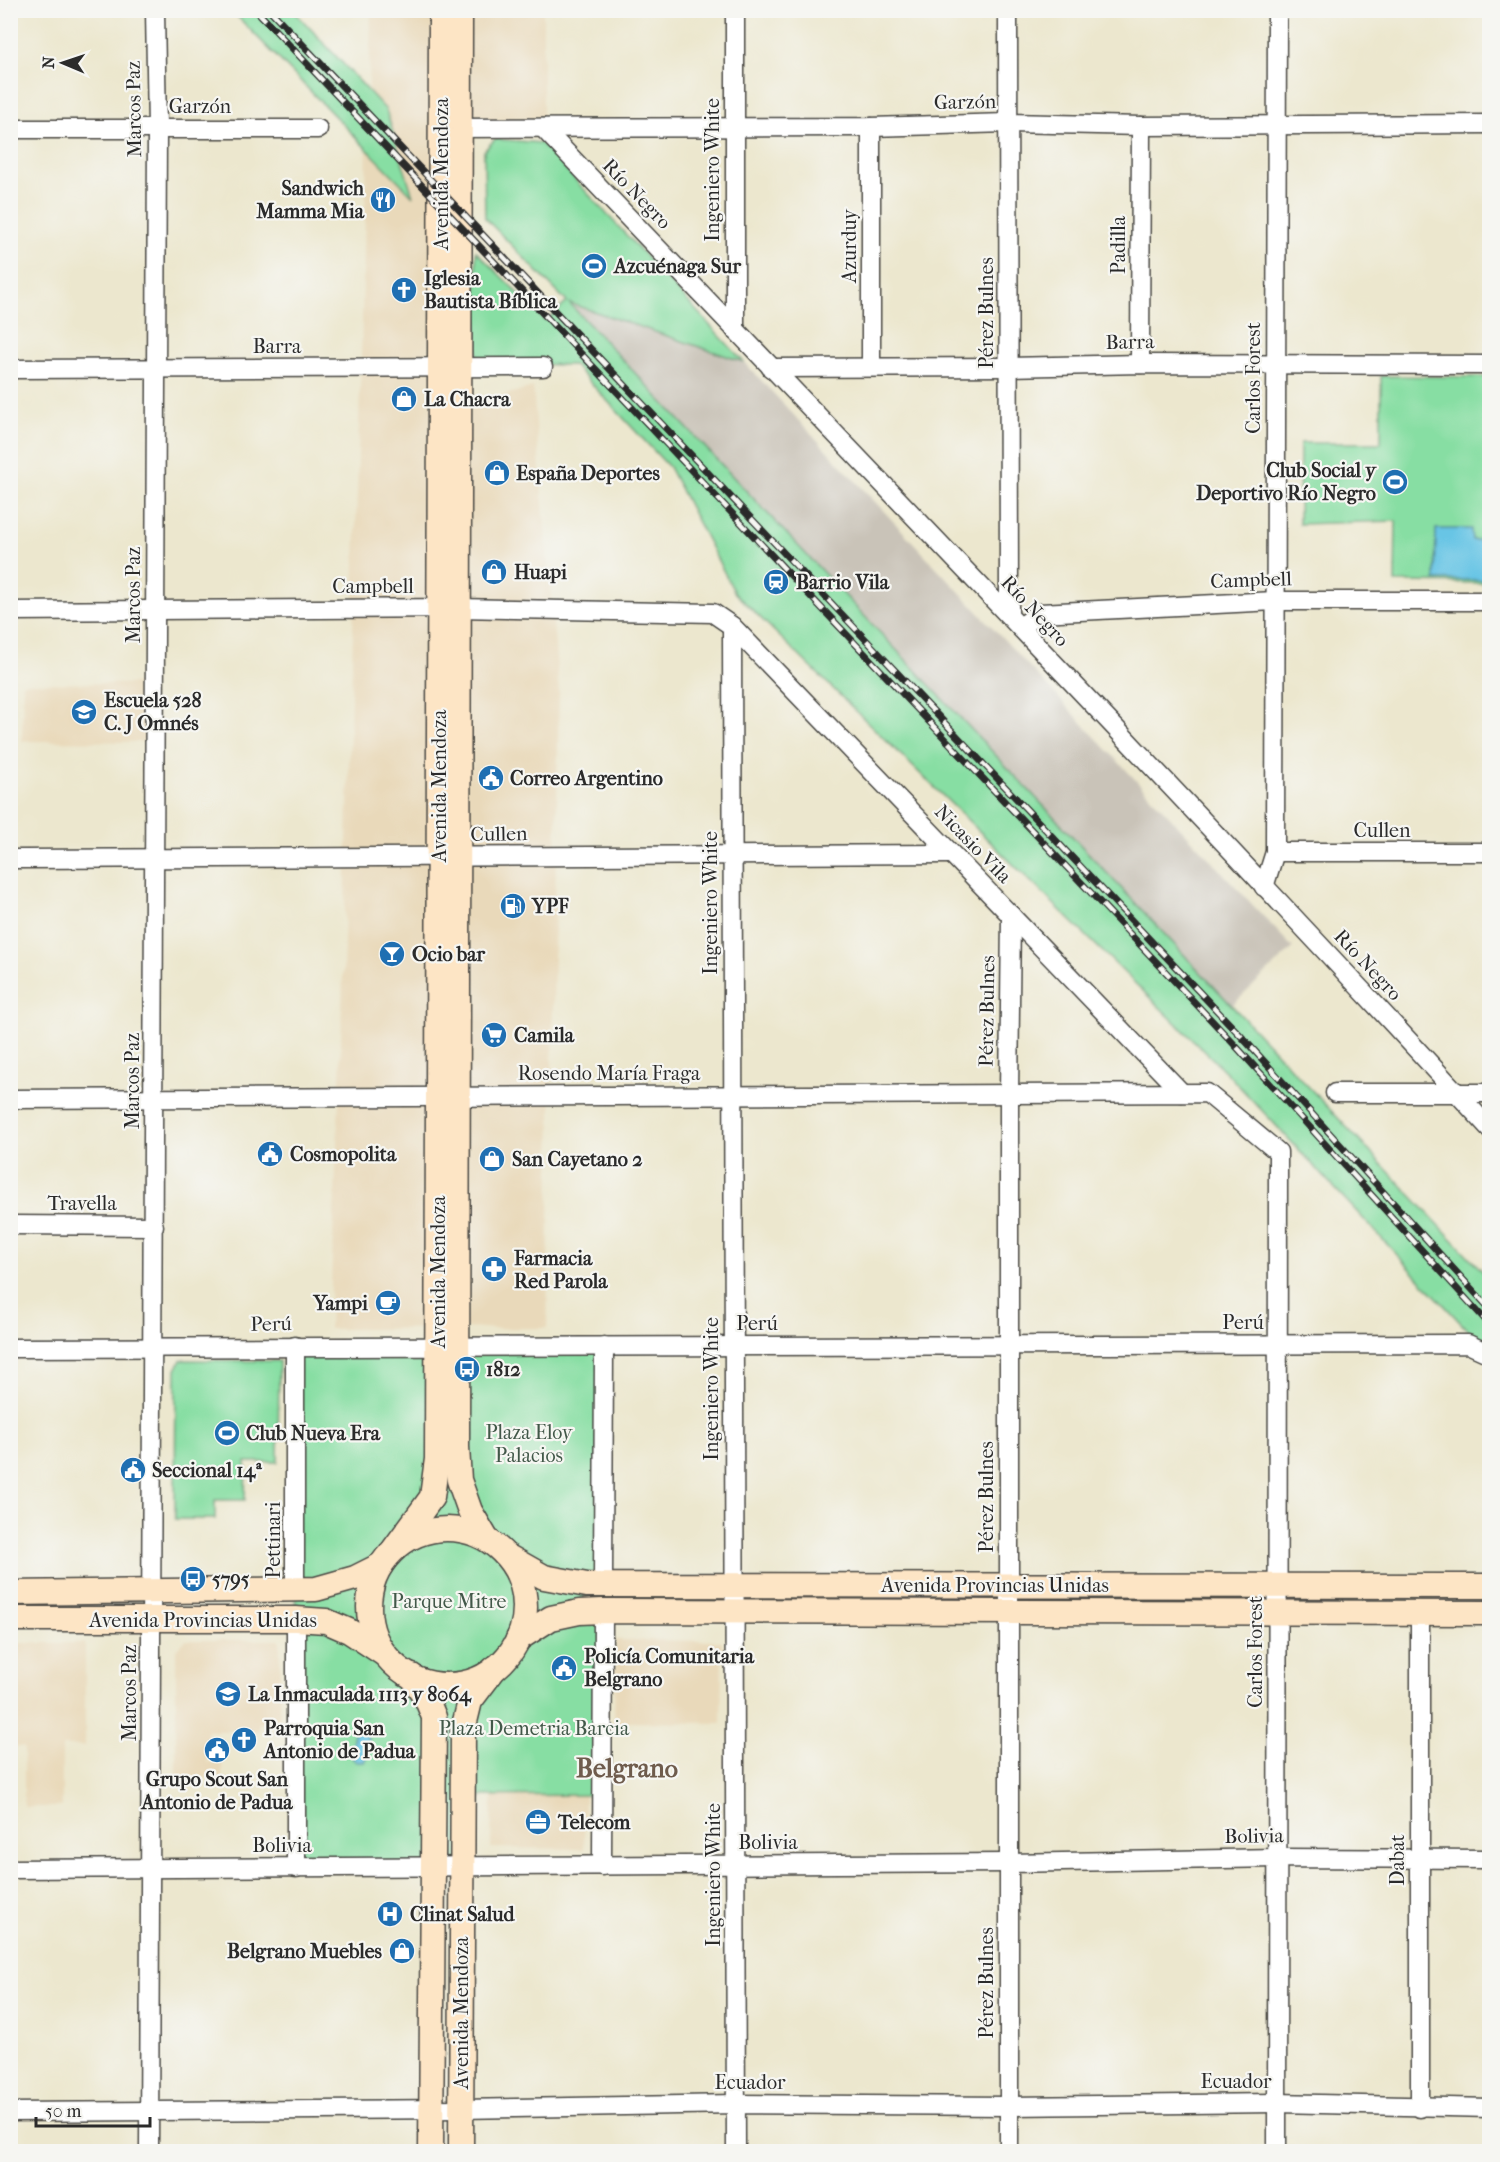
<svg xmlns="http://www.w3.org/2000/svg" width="1500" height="2162" font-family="'IM FELL French Canon',serif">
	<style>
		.built { fill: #e9d9ba }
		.industrial { fill: #c9c3b8 }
		.green { fill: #87dea3; stroke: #598467; stroke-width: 1.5 }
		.water { fill: #67c5e5; stroke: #497888; stroke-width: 1.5 }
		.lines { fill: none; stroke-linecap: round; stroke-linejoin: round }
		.minor-casing { stroke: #484743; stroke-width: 21 }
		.secondary-casing { stroke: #484743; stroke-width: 27 }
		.minor { stroke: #fff; stroke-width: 18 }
		.secondary { stroke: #fde5c5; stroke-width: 24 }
		.rail-casing { stroke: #2b2b2b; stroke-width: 7 }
		.rail { stroke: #f6f6f2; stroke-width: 4.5; stroke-dasharray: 14; stroke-linecap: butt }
		.labels { text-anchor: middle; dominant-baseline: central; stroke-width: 4.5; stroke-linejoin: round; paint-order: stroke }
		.street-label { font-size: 20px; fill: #2b2b2b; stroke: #f6f6f2 }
		.poi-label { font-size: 20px; font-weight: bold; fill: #2b2b2b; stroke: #f6f6f2; text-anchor: start }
		.park-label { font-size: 20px; fill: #425849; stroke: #f6f6f2 }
		.district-label { font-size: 26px; font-weight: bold; fill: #6f5c4d; stroke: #f6f6f2 }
	</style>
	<rect width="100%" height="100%" fill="#f6f6f2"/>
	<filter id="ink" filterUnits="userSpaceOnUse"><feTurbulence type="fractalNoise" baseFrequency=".0167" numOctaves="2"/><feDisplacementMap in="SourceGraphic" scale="12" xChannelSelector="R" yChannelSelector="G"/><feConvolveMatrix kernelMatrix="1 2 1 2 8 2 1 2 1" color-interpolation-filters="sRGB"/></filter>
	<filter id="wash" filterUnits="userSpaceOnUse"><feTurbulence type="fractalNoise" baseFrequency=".008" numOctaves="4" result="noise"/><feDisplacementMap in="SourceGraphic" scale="24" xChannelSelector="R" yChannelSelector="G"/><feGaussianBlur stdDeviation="1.35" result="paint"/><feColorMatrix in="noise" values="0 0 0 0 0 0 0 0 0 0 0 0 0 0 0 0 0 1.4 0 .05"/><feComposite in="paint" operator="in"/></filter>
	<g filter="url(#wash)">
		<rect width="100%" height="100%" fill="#ece7ce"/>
		<g class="built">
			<polygon points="371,11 543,11 543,128 460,128 460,408 533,387 559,693 547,1328 329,1329 340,1079"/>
			<polygon points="23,683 146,684 146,742 22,741"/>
			<polygon points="186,1640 280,1640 280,1723 259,1723 259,1731 207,1731 207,1762 222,1762 222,1778 176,1778 176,1650"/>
			<polygon points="616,1640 722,1641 721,1723 614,1722"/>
			<polygon points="13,1643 85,1643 85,1746 62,1746 62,1807 24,1807 24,1747 13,1746"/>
			<polygon points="585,1795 584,1849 491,1848 492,1796"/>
		</g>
		<polygon class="industrial" points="568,302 744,362 1293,948 1227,1010"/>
		<g class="green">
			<polygon points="232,11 294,11 386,110 413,196"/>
			<polygon points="495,139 541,143 744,362 569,303 1489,1278 1489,1353 1224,1070 735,593 669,467 574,365 483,363 477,359 476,251 546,321 567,302 485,218 484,151"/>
			<polygon points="1381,376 1489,377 1489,583 1395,582 1396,521 1299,524 1300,443 1381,443"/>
			<polygon points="295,1346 604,1346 602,1795 463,1796 462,1866 296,1868"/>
			<polygon points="181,1360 279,1361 278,1462 246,1462 245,1500 215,1500 215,1519 175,1519 176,1370"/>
		</g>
		<g class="water">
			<polygon points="1436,529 1471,529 1472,540 1489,540 1489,580 1435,580"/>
			<path d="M360,1730C373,1736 370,1752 364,1762H357L353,1759L351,1750L354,1733Z"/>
		</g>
	</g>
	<g filter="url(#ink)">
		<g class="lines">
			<g class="minor-casing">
				<g id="minor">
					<polyline points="735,10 735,330"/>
					<polyline points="1008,10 1009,615"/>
					<polyline points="871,127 871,366"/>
					<polyline points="447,128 871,127 1008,123 1141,126 1490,124"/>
					<path d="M543,128C860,461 1179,790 1490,1129"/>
					<polyline points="10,129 318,129"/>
					<polyline points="1140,364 1141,126"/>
					<polyline points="771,368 1009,367 1140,364 1490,365"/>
					<polyline points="10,369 543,367"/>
					<polyline points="10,611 459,608 713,613 732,626 1182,1093"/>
					<polyline points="732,626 736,2152"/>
					<polyline points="1020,627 1040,613 1275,601 1490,601"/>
					<polyline points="1275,852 1490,852"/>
					<path d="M10,859C324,858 638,853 951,854"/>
					<polyline points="1264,887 1275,852 1277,10"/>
					<polyline points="1335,1093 1490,1093"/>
					<polyline points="10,1099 1207,1093 1278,1152 1277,2152"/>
					<polyline points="10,1225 154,1226"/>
					<polyline points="295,1346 295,1590"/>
					<polyline points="10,1348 1468,1344 1490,1354"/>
					<polyline points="603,1584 604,1346"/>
					<polyline points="1420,1613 1420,2108"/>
					<polyline points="296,1619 296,1868"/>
					<polyline points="602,1866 603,1611"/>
					<polyline points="10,1869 1009,1863 1277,1858 1490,1859"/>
					<polyline points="10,2112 461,2109 736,2104 1009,2106 1277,2103 1490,2108"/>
					<polyline points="149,2152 157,129 155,10"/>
					<polyline points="1009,2152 1009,1095 1011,915"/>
				</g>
			</g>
			<g class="secondary-casing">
				<g id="secondary">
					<polyline points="460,10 457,1447 459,1480 470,1511 486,1538"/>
					<circle cx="447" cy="1607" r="78"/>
					<polyline points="394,1549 432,1497 437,1459 441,10"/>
					<polyline points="507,1556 544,1577 587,1585 1490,1586"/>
					<polyline points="10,1593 316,1589 355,1578 381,1565"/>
					<polyline points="10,1619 296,1619 326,1621 349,1631 384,1654"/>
					<polyline points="518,1639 551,1618 579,1612 603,1611 1490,1613"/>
					<polyline points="412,1676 427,1700 434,1717 431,2152"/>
					<polyline points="461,2152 463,1730 470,1701 495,1668"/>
				</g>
			</g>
			<use href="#minor" class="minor"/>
			<use href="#secondary" class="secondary"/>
			<g class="rail-casing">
				<g id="rail">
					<polyline points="256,10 1233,1043 1490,1325"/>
					<polyline points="270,10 1241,1036 1490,1309"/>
				</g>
			</g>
			<use href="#rail" class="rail"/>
		</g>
	</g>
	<defs>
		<g id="restaurant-disc" transform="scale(1.35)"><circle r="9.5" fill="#1f6fb2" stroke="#f6f6f2"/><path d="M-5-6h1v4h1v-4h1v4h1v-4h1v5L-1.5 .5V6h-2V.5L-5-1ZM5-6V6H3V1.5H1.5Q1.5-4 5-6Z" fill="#fff"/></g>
		<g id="stadium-disc" transform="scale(1.35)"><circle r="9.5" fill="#1f6fb2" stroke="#f6f6f2"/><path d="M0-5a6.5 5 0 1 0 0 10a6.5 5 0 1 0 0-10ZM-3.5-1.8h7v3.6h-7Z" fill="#fff"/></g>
		<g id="church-disc" transform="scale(1.35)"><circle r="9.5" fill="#1f6fb2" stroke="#f6f6f2"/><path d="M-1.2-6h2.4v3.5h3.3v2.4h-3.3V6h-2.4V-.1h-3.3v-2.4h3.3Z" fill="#fff"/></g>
		<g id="shop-disc" transform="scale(1.35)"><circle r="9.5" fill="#1f6fb2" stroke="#f6f6f2"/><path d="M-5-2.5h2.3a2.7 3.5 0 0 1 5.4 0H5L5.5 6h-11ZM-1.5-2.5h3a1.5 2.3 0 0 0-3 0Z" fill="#fff"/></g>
		<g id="station-disc" transform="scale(1.35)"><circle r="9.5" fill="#1f6fb2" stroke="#f6f6f2"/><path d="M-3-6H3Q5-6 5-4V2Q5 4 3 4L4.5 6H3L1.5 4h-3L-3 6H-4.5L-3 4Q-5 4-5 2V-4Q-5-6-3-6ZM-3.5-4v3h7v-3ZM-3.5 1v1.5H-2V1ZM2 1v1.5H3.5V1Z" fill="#fff"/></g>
		<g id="school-disc" transform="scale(1.35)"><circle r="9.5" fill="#1f6fb2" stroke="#f6f6f2"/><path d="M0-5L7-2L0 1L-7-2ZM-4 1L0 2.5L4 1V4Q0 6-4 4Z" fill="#fff"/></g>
		<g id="civic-disc" transform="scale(1.35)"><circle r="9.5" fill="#1f6fb2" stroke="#f6f6f2"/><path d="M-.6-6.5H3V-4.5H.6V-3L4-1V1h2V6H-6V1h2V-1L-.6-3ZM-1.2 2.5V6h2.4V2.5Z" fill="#fff"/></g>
		<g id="fuel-disc" transform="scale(1.35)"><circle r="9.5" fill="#1f6fb2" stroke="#f6f6f2"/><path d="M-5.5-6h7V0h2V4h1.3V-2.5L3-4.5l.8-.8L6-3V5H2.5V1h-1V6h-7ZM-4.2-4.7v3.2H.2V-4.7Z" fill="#fff"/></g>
		<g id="bar-disc" transform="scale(1.35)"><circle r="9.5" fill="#1f6fb2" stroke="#f6f6f2"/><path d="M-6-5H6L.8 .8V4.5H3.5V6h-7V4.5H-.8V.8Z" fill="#fff"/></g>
		<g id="supermarket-disc" transform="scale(1.35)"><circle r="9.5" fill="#1f6fb2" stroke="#f6f6f2"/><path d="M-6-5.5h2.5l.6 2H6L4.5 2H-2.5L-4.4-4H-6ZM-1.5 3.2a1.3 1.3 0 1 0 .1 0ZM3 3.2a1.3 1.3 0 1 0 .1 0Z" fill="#fff"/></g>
		<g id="pharmacy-disc" transform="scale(1.35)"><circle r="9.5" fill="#1f6fb2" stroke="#f6f6f2"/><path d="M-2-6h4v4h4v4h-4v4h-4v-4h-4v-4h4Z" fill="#fff"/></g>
		<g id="cafe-disc" transform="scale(1.35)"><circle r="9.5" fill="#1f6fb2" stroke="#f6f6f2"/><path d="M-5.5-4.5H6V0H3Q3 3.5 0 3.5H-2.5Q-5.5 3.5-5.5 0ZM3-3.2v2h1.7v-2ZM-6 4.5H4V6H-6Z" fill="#fff"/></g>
		<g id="bus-disc" transform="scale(1.35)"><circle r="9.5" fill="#1f6fb2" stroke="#f6f6f2"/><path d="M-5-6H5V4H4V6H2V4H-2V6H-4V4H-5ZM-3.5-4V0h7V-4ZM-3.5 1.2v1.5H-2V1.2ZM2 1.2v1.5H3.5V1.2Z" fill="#fff"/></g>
		<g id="office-disc" transform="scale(1.35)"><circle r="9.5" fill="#1f6fb2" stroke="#f6f6f2"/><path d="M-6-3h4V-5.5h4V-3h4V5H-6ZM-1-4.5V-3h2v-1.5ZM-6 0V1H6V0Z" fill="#fff"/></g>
		<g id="hospital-disc" transform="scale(1.35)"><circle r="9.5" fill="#1f6fb2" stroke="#f6f6f2"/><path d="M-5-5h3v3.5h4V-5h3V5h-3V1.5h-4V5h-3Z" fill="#fff"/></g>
	</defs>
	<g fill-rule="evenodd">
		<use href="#restaurant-disc" x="383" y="200"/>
		<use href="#stadium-disc" x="594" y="266"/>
		<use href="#church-disc" x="404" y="290"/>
		<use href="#shop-disc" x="404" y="399"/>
		<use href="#shop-disc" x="497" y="473"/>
		<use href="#stadium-disc" x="1395" y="482"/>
		<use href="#shop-disc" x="494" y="572"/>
		<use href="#station-disc" x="776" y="582"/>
		<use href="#school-disc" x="84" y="712"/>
		<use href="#civic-disc" x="491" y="778"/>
		<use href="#fuel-disc" x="513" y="906"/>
		<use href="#bar-disc" x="392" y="954"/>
		<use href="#supermarket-disc" x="494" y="1035"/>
		<use href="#civic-disc" x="270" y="1154"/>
		<use href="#shop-disc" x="492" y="1159"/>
		<use href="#pharmacy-disc" x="494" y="1269"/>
		<use href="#cafe-disc" x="388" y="1303"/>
		<use href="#bus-disc" x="467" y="1369"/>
		<use href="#stadium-disc" x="227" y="1433"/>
		<use href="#civic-disc" x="133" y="1470"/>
		<use href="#bus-disc" x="193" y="1579"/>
		<use href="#civic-disc" x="564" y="1668"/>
		<use href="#school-disc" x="228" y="1694"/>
		<use href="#church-disc" x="244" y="1740"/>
		<use href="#civic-disc" x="217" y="1750"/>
		<use href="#office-disc" x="538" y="1822"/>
		<use href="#hospital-disc" x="390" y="1914"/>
		<use href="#shop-disc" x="402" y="1951"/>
	</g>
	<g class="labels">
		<g class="street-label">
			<text transform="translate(965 102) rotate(-1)">Garzón</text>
			<text x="200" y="106">Garzón</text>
			<text transform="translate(134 109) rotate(-91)">Marcos Paz</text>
			<text transform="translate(712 170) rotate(-90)">Ingeniero White</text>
			<text transform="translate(441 174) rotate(-90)">Avenida Mendoza</text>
			<text transform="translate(637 194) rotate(46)">Río Negro</text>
			<text transform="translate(1118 245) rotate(-90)">Padilla</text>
			<text transform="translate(849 246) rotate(-90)">Azurduy</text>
			<text transform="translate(986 313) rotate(-90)">Pérez Bulnes</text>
			<text transform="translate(1130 342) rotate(-1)">Barra</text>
			<text x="277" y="346">Barra</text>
			<text transform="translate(1253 378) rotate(-90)">Carlos Forest</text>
			<text transform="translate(1251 580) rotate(-2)">Campbell</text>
			<text x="373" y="586">Campbell</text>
			<text transform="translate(133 595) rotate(-90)">Marcos Paz</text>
			<text transform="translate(1035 611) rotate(47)">Río Negro</text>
			<text transform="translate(439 786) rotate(-90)">Avenida Mendoza</text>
			<text x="1382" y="830">Cullen</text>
			<text transform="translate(499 834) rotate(-1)">Cullen</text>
			<text transform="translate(973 844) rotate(46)">Nicasio Vila</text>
			<text transform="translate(710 903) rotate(-90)">Ingeniero White</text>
			<text transform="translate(1368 965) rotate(47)">Río Negro</text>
			<text transform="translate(987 1011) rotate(-89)">Pérez Bulnes</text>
			<text x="609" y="1073">Rosendo María Fraga</text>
			<text transform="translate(132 1081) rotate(-90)">Marcos Paz</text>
			<text x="82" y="1203">Travella</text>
			<text transform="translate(438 1272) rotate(-90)">Avenida Mendoza</text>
			<text x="1243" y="1322">Perú</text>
			<text x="757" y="1323">Perú</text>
			<text transform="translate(271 1324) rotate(-1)">Perú</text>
			<text transform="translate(711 1389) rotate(-90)">Ingeniero White</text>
			<text transform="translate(986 1497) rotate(-90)">Pérez Bulnes</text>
			<text transform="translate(273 1540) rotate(-90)">Pettinari</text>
			<text x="995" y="1585">Avenida Provincias Unidas</text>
			<text x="203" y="1620">Avenida Provincias Unidas</text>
			<text transform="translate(1255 1652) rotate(-90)">Carlos Forest</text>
			<text transform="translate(129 1693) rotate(-90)">Marcos Paz</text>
			<text transform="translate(1254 1836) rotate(-1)">Bolivia</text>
			<text x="768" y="1842">Bolivia</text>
			<text x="282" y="1845">Bolivia</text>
			<text transform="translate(1397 1860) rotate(-90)">Dabat</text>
			<text transform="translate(713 1875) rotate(-90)">Ingeniero White</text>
			<text transform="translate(986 1983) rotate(-90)">Pérez Bulnes</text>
			<text transform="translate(461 2013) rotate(-90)">Avenida Mendoza</text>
			<text x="1236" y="2081">Ecuador</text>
			<text x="750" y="2082">Ecuador</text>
		</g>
		<g class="poi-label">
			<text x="364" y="188" text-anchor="end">Sandwich<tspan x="364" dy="23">Mamma Mia</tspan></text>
			<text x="614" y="266">Azcuénaga Sur</text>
			<text x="424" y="278">Iglesia<tspan x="424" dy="23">Bautista Bíblica</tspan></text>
			<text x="424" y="399">La Chacra</text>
			<text x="1376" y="470" text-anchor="end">Club Social y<tspan x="1376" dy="23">Deportivo Río Negro</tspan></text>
			<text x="516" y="473">España Deportes</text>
			<text x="514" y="572">Huapi</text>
			<text x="796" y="582">Barrio Vila</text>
			<text x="104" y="700">Escuela 528<tspan x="104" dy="23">C. J Omnés</tspan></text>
			<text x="510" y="778">Correo Argentino</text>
			<text x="532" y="906">YPF</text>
			<text x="412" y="954">Ocio bar</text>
			<text x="514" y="1035">Camila</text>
			<text x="290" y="1154">Cosmopolita</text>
			<text x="512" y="1159">San Cayetano 2</text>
			<text x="514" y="1258">Farmacia<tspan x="514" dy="23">Red Parola</tspan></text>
			<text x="368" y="1303" text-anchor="end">Yampi</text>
			<text x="486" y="1369">1812</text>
			<text x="246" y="1433">Club Nueva Era</text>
			<text x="152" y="1470">Seccional 14ª</text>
			<text x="212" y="1579">5795</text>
			<text x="584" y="1656">Policía Comunitaria<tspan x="584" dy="23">Belgrano</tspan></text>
			<text x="248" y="1694">La Inmaculada 1113 y 8064</text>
			<text x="264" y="1728">Parroquia San<tspan x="264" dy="23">Antonio de Padua</tspan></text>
			<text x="217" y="1779" text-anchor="middle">Grupo Scout San<tspan x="217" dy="23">Antonio de Padua</tspan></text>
			<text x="558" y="1822">Telecom</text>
			<text x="410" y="1914">Clinat Salud</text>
			<text x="382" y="1951" text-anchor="end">Belgrano Muebles</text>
		</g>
		<g class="park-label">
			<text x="529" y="1432">Plaza Eloy<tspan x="529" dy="23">Palacios</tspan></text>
			<text x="449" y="1601">Parque Mitre</text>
			<text x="534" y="1728">Plaza Demetria Barcia</text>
		</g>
		<g class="district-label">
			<text x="627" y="1768">Belgrano</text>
		</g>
	</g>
	<rect width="1500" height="2162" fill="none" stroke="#f6f6f2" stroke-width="36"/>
	<g transform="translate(63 63) rotate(272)" stroke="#f6f6f2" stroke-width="4.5" paint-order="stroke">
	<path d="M0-4.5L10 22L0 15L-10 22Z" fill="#2b2b2b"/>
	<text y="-9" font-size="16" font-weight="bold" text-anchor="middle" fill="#2b2b2b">N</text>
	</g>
	<path d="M36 2117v9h114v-9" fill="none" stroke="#2b2b2b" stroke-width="3"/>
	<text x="45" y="2117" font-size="18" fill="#2b2b2b" stroke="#f6f6f2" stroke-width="4.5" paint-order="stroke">50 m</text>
</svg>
